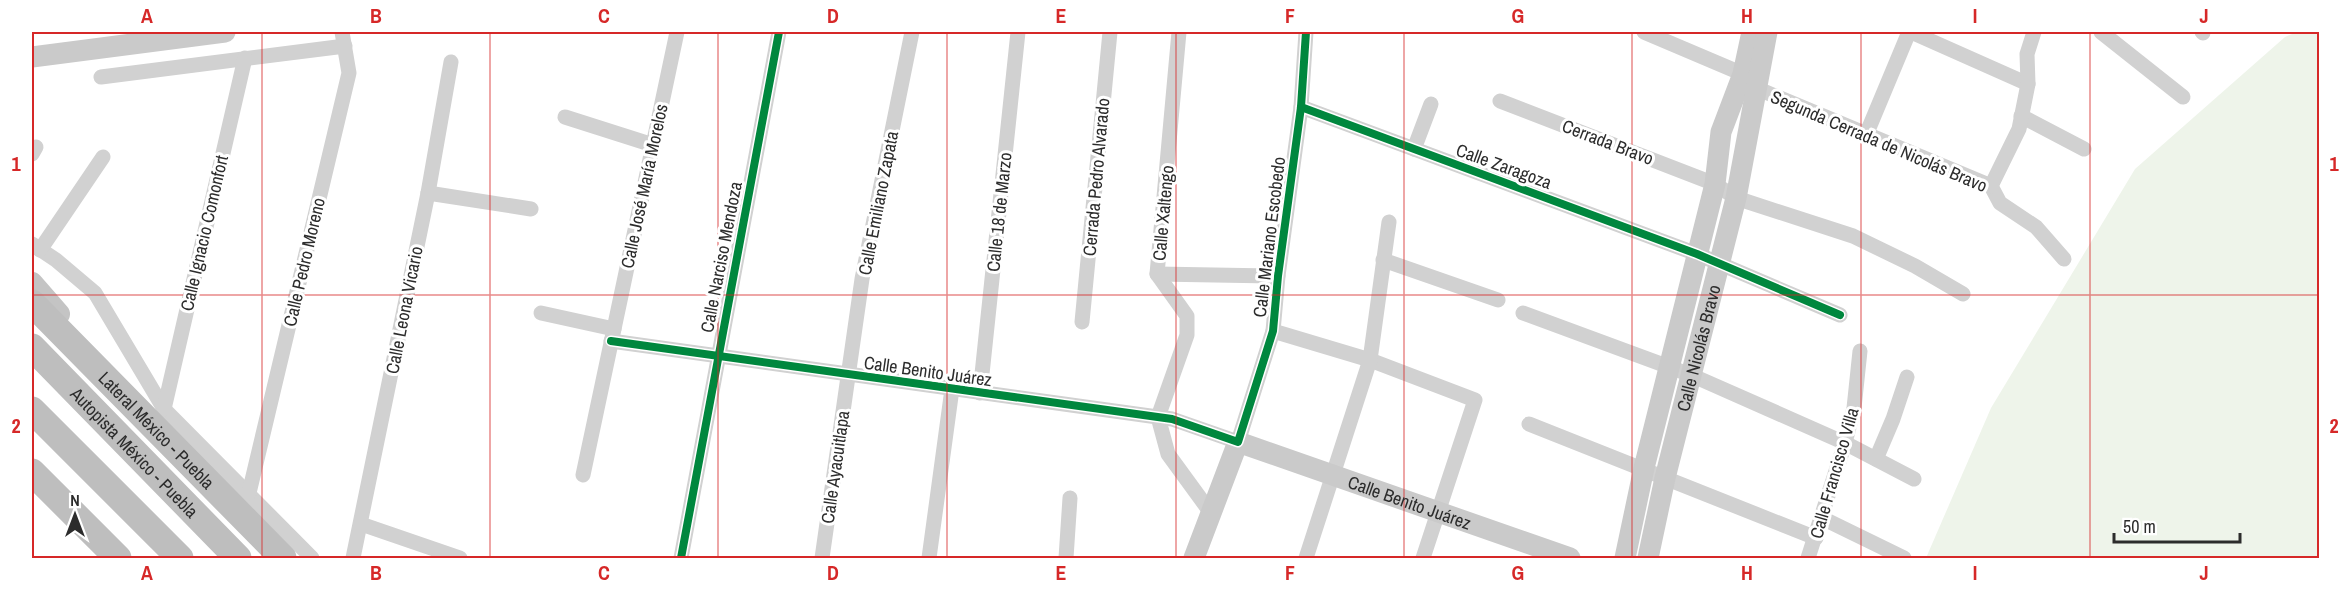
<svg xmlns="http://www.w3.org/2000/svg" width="2351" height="590" font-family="'Archivo Narrow',sans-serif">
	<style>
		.green { fill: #eef4ea }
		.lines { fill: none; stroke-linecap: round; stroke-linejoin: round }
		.street { stroke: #d1d1d1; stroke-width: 15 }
		.secondary { stroke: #cacaca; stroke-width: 21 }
		.primary { stroke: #c4c4c4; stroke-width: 22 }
		.highway { stroke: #bebebe; stroke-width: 27 }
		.cycleway-casing { stroke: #fff; stroke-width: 11 }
		.cycleway { stroke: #00873e; stroke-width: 8 }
		.grid { fill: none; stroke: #d62828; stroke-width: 1.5; stroke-opacity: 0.55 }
		.labels { text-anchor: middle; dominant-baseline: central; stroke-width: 6; stroke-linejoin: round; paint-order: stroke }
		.street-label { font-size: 18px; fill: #2c2c2c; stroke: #fff }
		.neatline { fill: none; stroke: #d62828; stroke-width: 2 }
		.grid-label { font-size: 20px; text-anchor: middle; font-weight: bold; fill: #d62828 }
	</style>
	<rect width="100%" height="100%" fill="#fff"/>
	<polygon class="green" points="2297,32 2320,32 2319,558 1926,558 1991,408 2135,169 2285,37"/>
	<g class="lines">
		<g class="street">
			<polyline points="1179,32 1157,274 1187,316 1187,335 1158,417 1168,454 1211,513"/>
			<polyline points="1644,32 1743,74 1756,88 1991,186 2000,203 2036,227 2064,259"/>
			<polyline points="1911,32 2028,84"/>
			<polyline points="2101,32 2183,97"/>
			<polyline points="2202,32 2203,33"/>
			<polyline points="101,77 345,46"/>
			<polyline points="1500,101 1715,184 1736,198 1853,236 1915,266 1963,294"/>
			<polyline points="1301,107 1697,254 1840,315"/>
			<polyline points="2021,116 2084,149"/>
			<polyline points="565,117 653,145"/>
			<polyline points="1866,135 1909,32"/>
			<polyline points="1414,149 1431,104"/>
			<polyline points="32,154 36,147"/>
			<polyline points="1991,186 2019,129 2028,84 2027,54 2034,32"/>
			<polyline points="428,193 531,209"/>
			<polyline points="32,244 56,260 95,293 164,409 312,558"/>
			<polyline points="40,250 103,157"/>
			<polyline points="1383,260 1498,300"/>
			<polyline points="1157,274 1278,276"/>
			<polyline points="541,313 614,329"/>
			<polyline points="1523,313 1691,375 1845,443 1914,479"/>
			<polyline points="1082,322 1110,32"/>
			<polyline points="1273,331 1370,360 1475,400 1423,558"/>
			<polyline points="611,341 1172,419 1238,442 1273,331 1278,276 1301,107 1306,32"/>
			<polyline points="980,393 1018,32"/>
			<polyline points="164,409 245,58"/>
			<polyline points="1529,424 1816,538"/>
			<polyline points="1876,459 1893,419 1907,377"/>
			<polyline points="583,475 677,32"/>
			<polyline points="249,493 349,73 342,32"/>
			<polyline points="1822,518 1904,558"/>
			<polyline points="361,524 460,558"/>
			<polyline points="353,558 428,193 451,62"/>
			<polyline points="681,558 779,32"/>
			<polyline points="822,558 862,279 912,32"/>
			<polyline points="929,558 952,389"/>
			<polyline points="1066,558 1070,498"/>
			<polyline points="1306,558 1370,360 1389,222"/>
			<polyline points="1808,558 1845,443 1854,408 1860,351"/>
		</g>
		<g class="secondary">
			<polyline points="32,57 225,32"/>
			<path id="s1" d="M1194,558L1238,442L1570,558"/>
			<polyline points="1625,558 1644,468 1715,184 1721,132 1743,74 1752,32"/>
			<path id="s2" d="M1648,558L1665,478L1736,198L1767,32"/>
		</g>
		<polyline class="primary" points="32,283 59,314"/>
		<g class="highway">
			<path id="s3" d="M32,303L283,558"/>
			<path id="s4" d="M32,347L238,558"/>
			<polyline points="32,410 180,558"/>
			<polyline points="32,472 118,558"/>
		</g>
		<g class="cycleway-casing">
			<g id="cycleway">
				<polyline points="1301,107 1697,254 1840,315"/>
				<polyline points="611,341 1172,419 1238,442 1273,331 1278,276 1301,107 1306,32"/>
				<polyline points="681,558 779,32"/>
			</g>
		</g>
		<use href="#cycleway" class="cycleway"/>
	</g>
	<path class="grid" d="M262,32V558M490,32V558M718,32V558M947,32V558M1176,32V558M1404,32V558M1632,32V558M1861,32V558M2090,32V558M32,295H2320"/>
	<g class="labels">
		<g class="street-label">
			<text transform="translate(1879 141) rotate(23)">Segunda Cerrada de Nicolás Bravo</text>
			<text transform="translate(1608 142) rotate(21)">Cerrada Bravo</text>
			<text transform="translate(1504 166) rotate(20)">Calle Zaragoza</text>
			<text transform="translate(1096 177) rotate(-85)">Cerrada Pedro Alvarado</text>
			<text transform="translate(644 186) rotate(-78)">Calle José María Morelos</text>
			<text transform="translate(878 203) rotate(-79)">Calle Emiliano Zapata</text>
			<text transform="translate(999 212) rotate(-84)">Calle 18 de Marzo</text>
			<text transform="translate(1163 213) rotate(-85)">Calle Xaltengo</text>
			<text transform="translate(204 233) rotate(-77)">Calle Ignacio Comonfort</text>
			<text transform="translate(1269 237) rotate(-83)">Calle Mariano Escobedo</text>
			<text transform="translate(721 257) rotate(-79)">Calle Narciso Mendoza</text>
			<text transform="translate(304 262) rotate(-77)">Calle Pedro Moreno</text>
			<text transform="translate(404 310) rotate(-79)">Calle Leona Vicario</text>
			<text stroke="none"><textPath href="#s2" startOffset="216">Calle Nicolás Bravo</textPath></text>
			<text transform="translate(928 371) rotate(8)">Calle Benito Juárez</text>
			<text stroke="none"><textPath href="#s3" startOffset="178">Lateral México - Puebla</textPath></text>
			<text stroke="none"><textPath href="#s4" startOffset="147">Autopista México - Puebla</textPath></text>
			<text transform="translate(835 467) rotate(-82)">Calle Ayacuitlapa</text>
			<text transform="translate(1834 473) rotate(-74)">Calle Francisco Villa</text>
			<text stroke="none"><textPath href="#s1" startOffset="306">Calle Benito Juárez</textPath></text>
		</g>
	</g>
	<rect width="2351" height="590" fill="none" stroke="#ffffff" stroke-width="66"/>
	<g transform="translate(75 515)" stroke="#ffffff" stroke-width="4.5" paint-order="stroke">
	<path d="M0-4.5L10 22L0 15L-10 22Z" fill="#2c2c2c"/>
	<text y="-9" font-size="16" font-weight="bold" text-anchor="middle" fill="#2c2c2c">N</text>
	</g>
	<path d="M2114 533v9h126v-9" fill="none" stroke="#2c2c2c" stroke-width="3"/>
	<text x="2123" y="533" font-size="18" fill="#2c2c2c" stroke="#ffffff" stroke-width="4.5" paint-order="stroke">50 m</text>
	<rect x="33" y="33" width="2285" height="524" class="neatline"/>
	<g class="grid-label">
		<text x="147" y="23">A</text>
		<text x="376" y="23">B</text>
		<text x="604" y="23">C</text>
		<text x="833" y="23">D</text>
		<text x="1061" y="23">E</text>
		<text x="1290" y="23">F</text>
		<text x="1518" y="23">G</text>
		<text x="1747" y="23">H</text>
		<text x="1975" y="23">I</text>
		<text x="2204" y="23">J</text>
		<text x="16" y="171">1</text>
		<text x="2334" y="171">1</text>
		<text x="16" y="433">2</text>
		<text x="2334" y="433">2</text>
		<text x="147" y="580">A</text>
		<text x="376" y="580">B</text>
		<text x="604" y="580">C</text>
		<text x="833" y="580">D</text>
		<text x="1061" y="580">E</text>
		<text x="1290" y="580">F</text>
		<text x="1518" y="580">G</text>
		<text x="1747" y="580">H</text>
		<text x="1975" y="580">I</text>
		<text x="2204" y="580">J</text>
	</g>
</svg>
